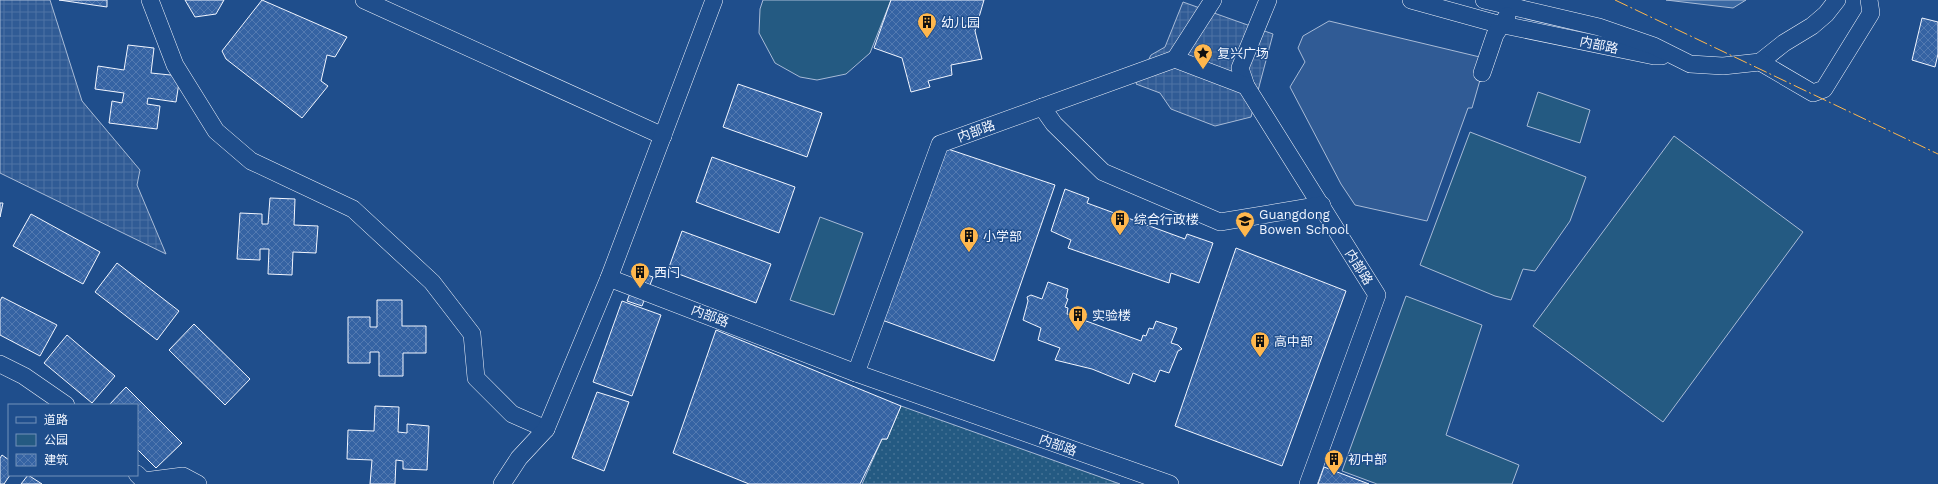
<svg xmlns="http://www.w3.org/2000/svg" width="1938" height="484" font-family="'Work Sans','Noto Sans SC',sans-serif">
	<style>
		.grass { fill: url(#grass-dots); stroke: #a8bbd7 }
		.green { fill: #245a82; stroke: #a8bbd7 }
		.parking { fill: #305b95; stroke: #a8bbd7 }
		.plaza { fill: url(#plaza-grid); stroke: #a8bbd7 }
		.water { fill: #3b69a3; stroke: #a8bbd7 }
		.building { fill: url(#building-cross-hatch); stroke: #f2f6ff }
		.lines { fill: none; stroke-linecap: round; stroke-linejoin: round }
		.minor-casing { stroke: #f2f6ff; stroke-width: 18 }
		.minor { stroke: #1f4e8c; stroke-width: 17 }
		.power { stroke: #ffb74d; stroke-width: 1; stroke-dasharray: 14 3 2 3; stroke-linecap: butt }
		.labels { text-anchor: middle; dominant-baseline: central; stroke-width: 3; stroke-linejoin: round; paint-order: stroke }
		.poi-label { font-size: 13px; fill: #f2f6ff; stroke: #1f4e8c; text-anchor: start }
		.street-label { font-size: 13px; fill: #f2f6ff; stroke: #1f4e8c }
	</style>
	<defs>
		<pattern id="grass-dots" width="8" height="8" patternUnits="userSpaceOnUse"><rect width="8" height="8" fill="#245a82"/><path d="M2 2h.1M6 6h.1" fill="none" stroke="#447295" stroke-width="1.8" stroke-linecap="round"/></pattern>
		<pattern id="plaza-grid" width="8" height="8" patternUnits="userSpaceOnUse"><rect width="8" height="8" fill="#305b95"/><path d="M0 4h8M4 0v8" fill="none" stroke="#4e73a5"/></pattern>
		<pattern id="building-cross-hatch" width="8" height="8" patternUnits="userSpaceOnUse"><rect width="8" height="8" fill="#3563a3"/><path d="M0 0l8 8M0 8l8-8" fill="none" stroke="#537ab1"/></pattern>
	</defs>
	<rect width="100%" height="100%" fill="#1f4e8c"/>
	<polygon class="grass" points="901,406 1120,484 862,484 882,439 887,439"/>
	<g class="green">
		<polygon points="763,0 891,0 870,53 846,74 817,80 800,77 775,63 759,33 760,9"/>
		<polygon points="1538,92 1590,110 1580,143 1527,126"/>
		<polygon points="1470,132 1586,177 1570,221 1535,271 1523,269 1511,300 1495,296 1420,265"/>
		<polygon points="1674,136 1803,232 1663,422 1533,326"/>
		<polygon points="820,217 863,233 834,315 790,300"/>
		<polygon points="1406,296 1482,325 1446,435 1519,465 1512,484 1377,484 1342,471"/>
	</g>
	<polygon class="parking" points="1329,21 1484,58 1482,73 1472,108 1468,108 1427,221 1355,205 1341,184 1290,87 1305,62 1298,48 1303,36"/>
	<g class="plaza">
		<polygon points="0,0 50,0 82,101 140,170 137,185 166,254 0,173"/>
		<polygon points="1183,2 1273,34 1251,117 1215,126 1171,109 1160,93 1136,84 1151,55 1165,47"/>
	</g>
	<polygon class="water" points="1666,0 1746,0 1733,8"/>
	<g class="building">
		<polygon points="59,0 107,0 107,7"/>
		<polygon points="185,0 224,0 216,14 195,17"/>
		<polygon points="262,0 347,37 335,57 327,55 321,81 328,86 302,118 226,59 222,51"/>
		<polygon points="891,0 984,0 975,31 982,59 951,65 952,75 928,81 930,87 911,92 902,58 874,48"/>
		<polygon points="1922,18 1938,22 1938,54 1935,67 1912,60"/>
		<polygon points="128,45 154,48 151,73 180,76 176,102 148,98 147,104 160,106 157,129 109,123 112,101 122,103 124,93 95,89 98,66 124,70"/>
		<polygon points="738,84 822,113 807,157 723,127"/>
		<polygon points="945,148 1055,185 994,361 882,320"/>
		<polygon points="712,157 795,187 779,233 696,202"/>
		<polygon points="1065,189 1089,198 1087,203 1185,239 1187,234 1213,243 1199,283 1171,273 1169,283 1068,248 1071,240 1051,231"/>
		<polygon points="270,198 295,199 294,225 318,226 316,253 293,252 292,275 268,274 269,249 260,249 260,260 237,259 240,213 262,214 262,224 268,224"/>
		<polygon points="0,203 3,203 0,217"/>
		<polygon points="31,214 100,252 83,284 13,246"/>
		<polygon points="682,231 771,264 756,303 668,270"/>
		<polygon points="1236,248 1346,291 1282,466 1175,426"/>
		<polygon points="117,263 179,311 157,340 95,292"/>
		<polygon points="638,272 653,277 642,306 627,301"/>
		<polygon points="1048,282 1068,289 1066,298 1068,299 1065,307 1068,308 1067,314 1141,341 1143,335 1146,336 1149,328 1153,329 1156,321 1177,328 1171,343 1178,345 1182,349 1178,351 1169,373 1160,370 1155,382 1133,373 1129,384 1092,369 1055,360 1060,348 1038,340 1041,328 1023,320 1028,301 1027,297 1031,295 1042,299"/>
		<polygon points="2,297 57,325 40,356 0,335 0,301"/>
		<polygon points="377,300 402,300 402,326 426,326 426,353 403,353 403,376 379,376 379,352 370,352 370,363 348,363 348,317 370,317 370,327 377,327"/>
		<polygon points="622,301 661,315 632,396 593,382"/>
		<polygon points="194,324 250,379 225,405 169,350"/>
		<polygon points="716,330 901,406 887,439 882,439 860,484 749,484 673,453"/>
		<polygon points="67,335 115,376 92,403 44,363"/>
		<polygon points="126,387 182,443 156,468 137,449 137,405 109,405"/>
		<polygon points="597,392 629,402 604,471 572,458"/>
		<polygon points="375,406 399,407 398,432 407,433 407,424 429,426 427,470 403,469 403,461 396,460 395,484 370,484 372,460 347,459 348,430 374,431"/>
		<polygon points="2,455 9,460 10,475 4,484 0,484 0,458"/>
		<polygon points="1324,467 1369,484 1318,484"/>
		<polygon points="28,475 42,484 21,484"/>
	</g>
	<g class="lines">
		<g class="minor-casing">
			<g id="minor">
				<polyline points="150,0 175,65 216,131 251,161 353,209 432,282 472,334 476,378 512,414 546,429"/>
				<polyline points="364,0 663,136"/>
				<polyline points="1268,0 1240,68 1246,86 1377,295 1308,484"/>
				<polyline points="1411,0 1494,23 1654,56 1662,56"/>
				<polyline points="1484,0 1599,27 1654,46 1690,64 1723,66 1760,62 1784,43 1812,26 1826,14 1837,0"/>
				<polyline points="1175,59 1246,86"/>
				<polyline points="1760,62 1813,93 1824,89 1871,13 1869,0"/>
				<polyline points="1482,73 1495,35 1507,16"/>
				<polyline points="1042,107 1054,124 1103,172 1220,222 1322,205"/>
				<polyline points="609,278 856,373"/>
				<polyline points="0,364 24,376 66,405"/>
				<polyline points="137,474 144,481 183,476 198,484"/>
				<polyline points="502,484 519,458 546,429 609,278 714,0"/>
				<polyline points="1170,484 856,373 940,144 1175,59 1213,0"/>
			</g>
		</g>
		<use href="#minor" class="minor"/>
		<polyline class="power" points="1615,0 1938,154"/>
	</g>
	<defs>
		<g id="building-pin" transform="scale(1)"><path d="M0 17L-7.5 6A9.5 9.5 0 1 1 7.5 6Z" fill="#ffb74d" stroke="#1f4e8c"/><path d="M-4-6H4V6H1V3H-1V6H-4ZM-2.5-4.3h1.7v1.8h-1.7ZM.8-4.3h1.7v1.8H.8ZM-2.5-1h1.7V.8h-1.7ZM.8-1h1.7V.8H.8Z" fill="#111"/></g>
		<g id="sight-pin" transform="scale(1)"><path d="M0 17L-7.5 6A9.5 9.5 0 1 1 7.5 6Z" fill="#ffb74d" stroke="#1f4e8c"/><path d="M0-6L1.8-2.2L6-1.7L2.9 1.2L3.7 5.4L0 3.3L-3.7 5.4L-2.9 1.2L-6-1.7L-1.8-2.2Z" fill="#111"/></g>
		<g id="school-pin" transform="scale(1)"><path d="M0 17L-7.5 6A9.5 9.5 0 1 1 7.5 6Z" fill="#ffb74d" stroke="#1f4e8c"/><path d="M0-5L7-2L0 1L-7-2ZM-4 1L0 2.5L4 1V4Q0 6-4 4Z" fill="#111"/></g>
	</defs>
	<g fill-rule="evenodd">
		<use href="#building-pin" x="927" y="22"/>
		<use href="#sight-pin" x="1203" y="53"/>
		<use href="#building-pin" x="1120" y="219"/>
		<use href="#school-pin" x="1245" y="221"/>
		<use href="#building-pin" x="969" y="236"/>
		<use href="#building-pin" x="640" y="272"/>
		<use href="#building-pin" x="1078" y="315"/>
		<use href="#building-pin" x="1260" y="341"/>
		<use href="#building-pin" x="1334" y="459"/>
	</g>
	<g class="labels">
		<g class="poi-label">
			<text x="941" y="22">幼儿园</text>
			<text x="1217" y="53">复兴广场</text>
			<text x="1259" y="214">Guangdong<tspan x="1259" dy="15">Bowen School</tspan></text>
			<text x="1134" y="219">综合行政楼</text>
			<text x="983" y="236">小学部</text>
			<text x="654" y="272">西门</text>
			<text x="1092" y="315">实验楼</text>
			<text x="1274" y="341">高中部</text>
			<text x="1348" y="459">初中部</text>
		</g>
		<g class="street-label">
			<text transform="translate(1599 45) rotate(12)">内部路</text>
			<text transform="translate(976 131) rotate(-20)">内部路</text>
			<text transform="translate(1359 267) rotate(58)">内部路</text>
			<text transform="translate(710 316) rotate(21)">内部路</text>
			<text transform="translate(1058 445) rotate(20)">内部路</text>
		</g>
	</g>
	<rect x="8" y="404" width="130" height="72" fill="#1f4e8c" stroke="#7391ba"/>
	<rect x="16" y="417" width="20" height="6" fill="#1f4e8c" stroke="#7391ba"/>
	<text x="44" y="424" font-size="12" fill="#f2f6ff">道路</text>
	<rect x="16" y="434" width="20" height="12" fill="#245a82" stroke="#7391ba"/>
	<text x="44" y="444" font-size="12" fill="#f2f6ff">公园</text>
	<rect x="16" y="454" width="20" height="12" fill="url(#building-cross-hatch)" stroke="#7391ba"/>
	<text x="44" y="464" font-size="12" fill="#f2f6ff">建筑</text>
</svg>
